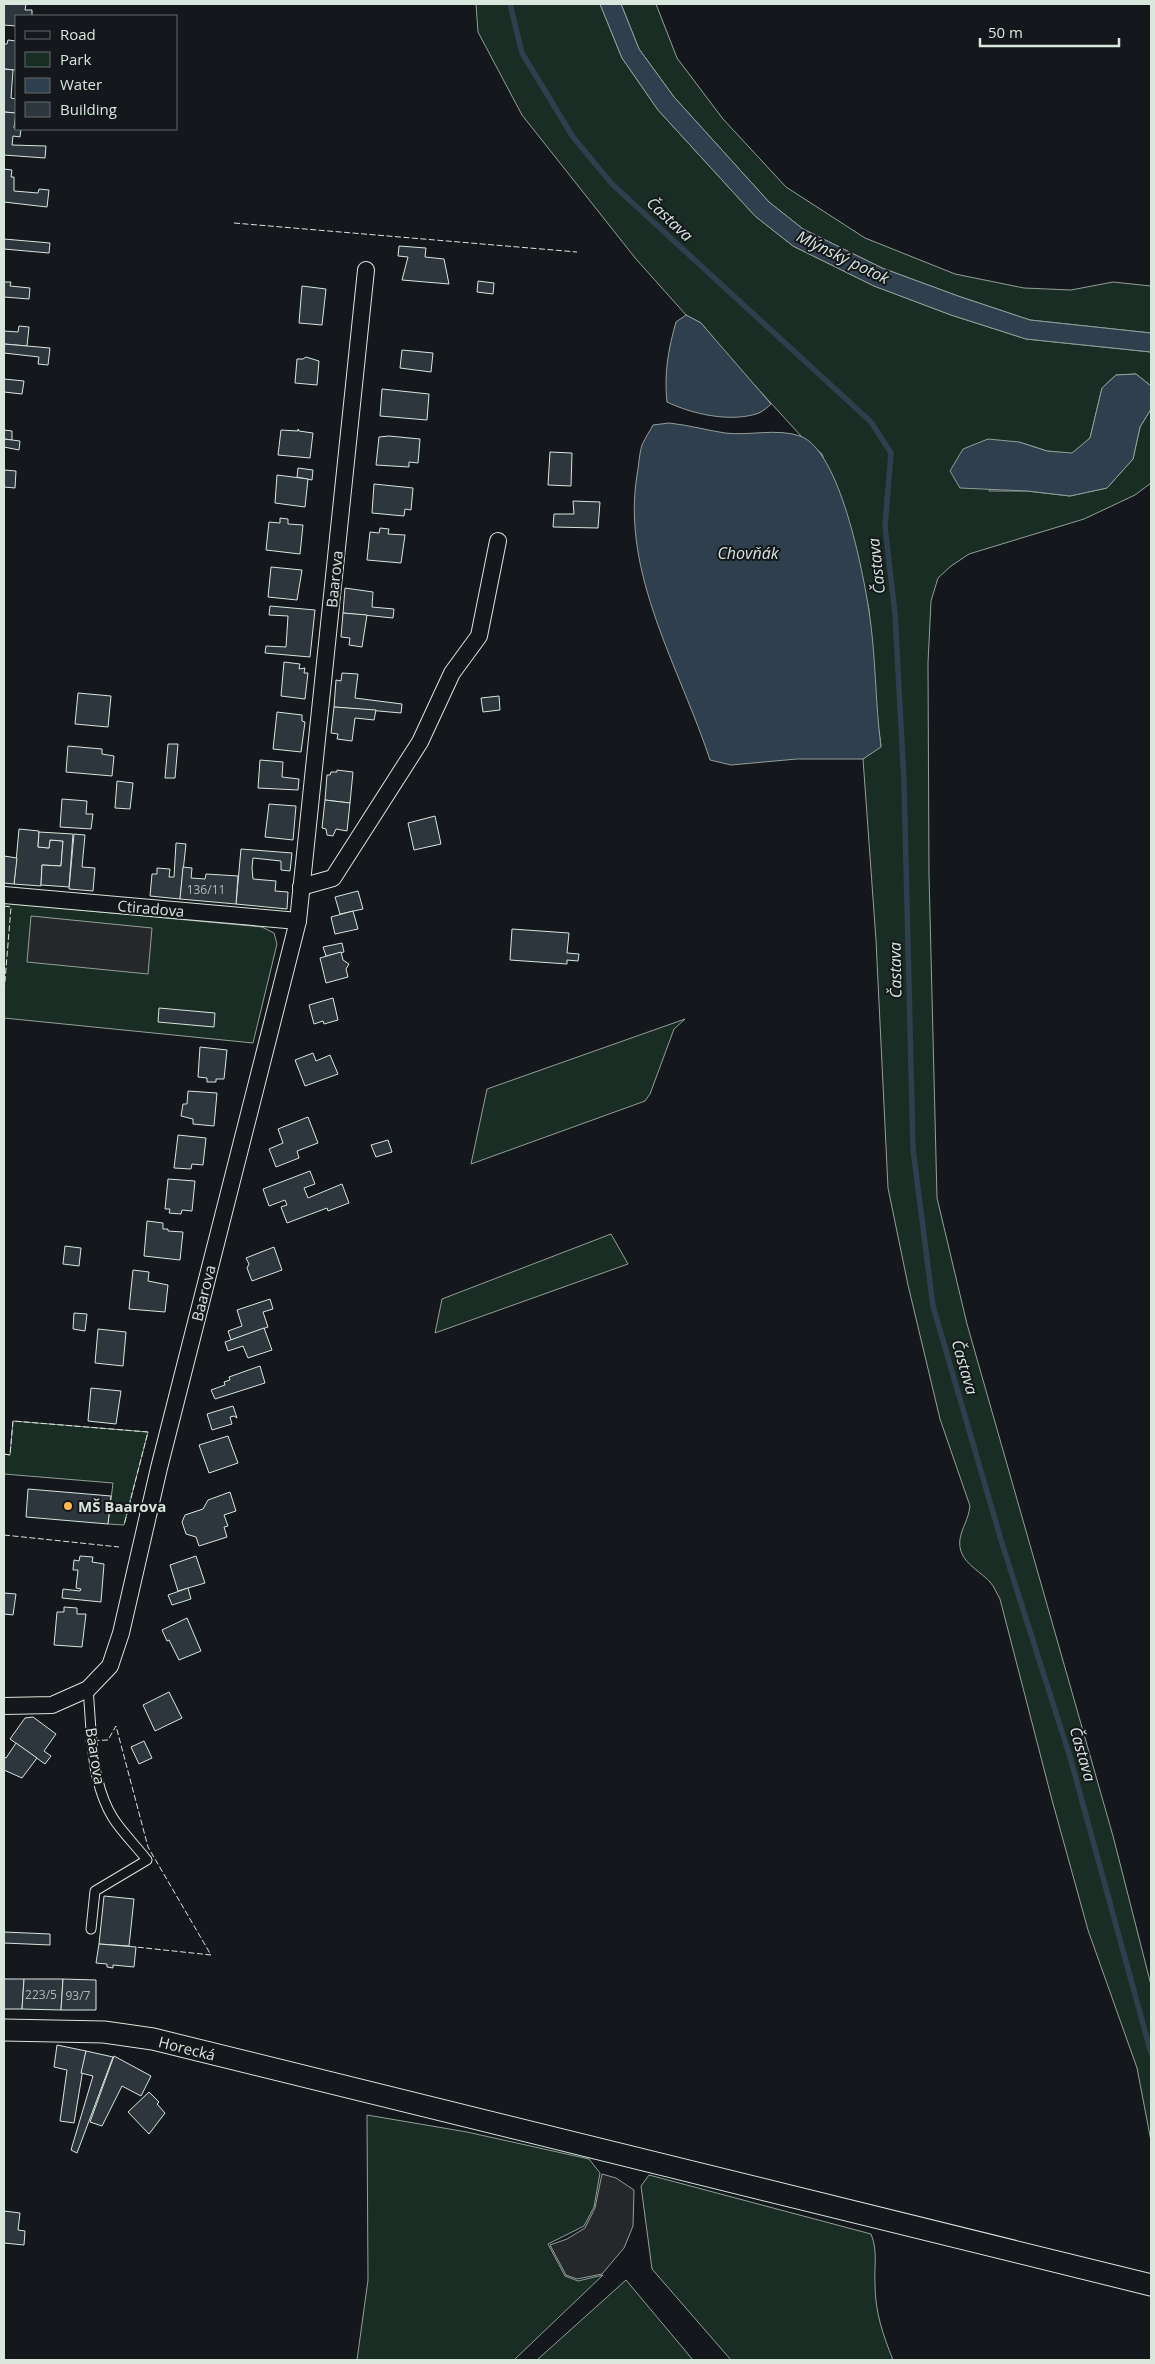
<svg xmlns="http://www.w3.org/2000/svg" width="1155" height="2364" font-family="'Open Sans',sans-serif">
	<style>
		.green { fill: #1a2d24; stroke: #939e99 }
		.parking { fill: #24282b; stroke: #939e99 }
		.water { fill: #2f3f4d; stroke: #939e99 }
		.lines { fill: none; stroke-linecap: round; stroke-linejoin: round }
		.stream { stroke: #2f3f4d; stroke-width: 5.5 }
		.building { fill: #2c363c; stroke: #d8e6dc }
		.service-casing { stroke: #d8e6dc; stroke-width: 11 }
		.minor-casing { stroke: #d8e6dc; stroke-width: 18 }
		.tertiary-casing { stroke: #d8e6dc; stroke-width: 23 }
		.service { stroke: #14181c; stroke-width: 9 }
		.minor { stroke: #14181c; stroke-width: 16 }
		.tertiary { stroke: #14181c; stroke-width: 21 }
		.fence { stroke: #d8e6dc; stroke-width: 1; stroke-dasharray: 6 2.5; stroke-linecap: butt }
		.poi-dot { fill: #ffb74d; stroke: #14181c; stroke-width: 2 }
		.labels { text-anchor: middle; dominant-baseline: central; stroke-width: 4; stroke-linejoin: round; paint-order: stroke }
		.number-label { font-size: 12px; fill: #adbab4 }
		.street-label { font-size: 15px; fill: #d8e6dc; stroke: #14181c }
		.poi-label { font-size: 15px; font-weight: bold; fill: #d8e6dc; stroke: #14181c; text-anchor: start }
		.water-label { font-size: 16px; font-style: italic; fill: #d8e6dc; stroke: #14181c }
	</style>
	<rect width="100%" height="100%" fill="#14181c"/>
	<g class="green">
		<path d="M476,4H600L622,58L658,110L755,216L793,246L874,286L951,315L1026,339L1151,352V386L1136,374L1116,375L1102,388L1090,438L1072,454L1047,451L1019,442L989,491H1027L1070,496L1107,488L1133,459L1140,427L1151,409V483L1135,495L1084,519L969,554L951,566L938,578L931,601L928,663L929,875L937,1198L967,1324L1113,1836L1151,1985V2141L1137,2068L1088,1930L1052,1800L1000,1599C997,1594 994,1586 990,1582C978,1569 957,1561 960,1539C962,1527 968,1521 970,1506L940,1419L908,1285L888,1188L876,940L863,759L881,746L875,703L869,610L860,567L822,454L801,436L728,356L701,323L686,315L636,259L522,115L478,32Z"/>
		<polygon points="621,4 656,4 677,58 723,119 786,187 865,238 955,274 1024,288 1071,290 1113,282 1151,286 1151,333 1030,320 958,296 882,268 803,229 769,202 674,97 639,49"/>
		<polygon points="4,903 262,927 274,933 277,944 253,1043 4,1018"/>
		<polygon points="685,1019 674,1029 650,1094 645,1101 471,1164 487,1089"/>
		<polygon points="611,1234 628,1264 435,1333 442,1299"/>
		<polygon points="13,1421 148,1432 124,1525 108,1524 113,1483 4,1474 4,1454 10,1455"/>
		<polygon points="367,2115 467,2132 589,2159 600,2173 594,2207 584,2226 548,2244 565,2276 578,2281 603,2275 514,2360 357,2360 368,2280"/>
		<path d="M649,2175L871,2234C878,2251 874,2266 875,2284C875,2312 883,2335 893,2360H731L652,2269L641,2186Z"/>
		<polygon points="626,2280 693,2360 537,2360"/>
	</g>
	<g class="parking">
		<polygon points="31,916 152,928 148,974 27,962"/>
		<polygon points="602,2174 616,2178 634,2190 633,2226 624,2248 602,2274 577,2279 566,2275 550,2245 567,2239 585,2228 595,2208"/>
	</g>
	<g class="water">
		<polygon points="600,4 621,4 639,49 674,97 769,202 803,229 882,268 958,296 1030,320 1151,333 1151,352 1026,339 951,315 874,286 793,246 755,216 658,110 622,58"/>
		<path d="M686,315L701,323L771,404C768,407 763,411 759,413C731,423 692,414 667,402C664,374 668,350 676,322Z"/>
		<polygon points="1136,374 1151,386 1151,409 1140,427 1133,459 1107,488 1070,496 1027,491 960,488 950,471 963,449 988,439 1019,442 1047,451 1072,453 1090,438 1102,388 1116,375"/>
		<path d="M669,423C688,425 706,430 725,433C749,436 777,428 800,436C840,450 863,572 869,611C876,656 875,701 881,747L863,759H797L731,765L710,760C680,668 621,574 637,475C639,465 639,454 642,445C645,438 650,431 653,425Z"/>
	</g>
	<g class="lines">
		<polyline class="stream" points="510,4 522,53 573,137 612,184 871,422 891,453 885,526 895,614 904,782 913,1149 933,1306 1001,1540 1070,1757 1151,2053"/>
	</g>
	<g class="building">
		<polygon points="4,4 26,4 25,10 32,10 32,16 16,16 16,26 4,25"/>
		<polygon points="8,40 16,41 16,70 4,69 4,44 7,44"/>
		<polygon points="4,69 13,70 11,98 16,99 16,113 4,112"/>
		<polygon points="4,112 16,113 14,128 21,129 20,137 13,136 12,145 46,146 45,158 4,155"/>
		<polygon points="4,169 12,170 11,177 14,177 14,191 38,193 39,189 49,190 47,207 4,202"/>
		<polygon points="4,239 50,243 49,253 4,249"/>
		<polygon points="399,246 426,248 425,257 444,259 449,284 402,280 408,257 398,256"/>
		<polygon points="478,281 494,283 493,294 477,292"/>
		<polygon points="4,282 11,282 10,286 30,288 29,299 4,297"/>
		<polygon points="302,286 326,289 322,325 299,323"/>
		<polygon points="19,326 29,327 27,346 4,344 4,331 18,332"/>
		<polygon points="4,344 50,348 48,365 38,364 39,357 4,353"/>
		<polygon points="402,350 433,353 431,372 400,368"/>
		<polygon points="306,357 319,361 317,385 295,383 297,359 303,359"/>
		<polygon points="4,379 24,381 22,394 4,392"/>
		<polygon points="382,389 429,394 427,420 380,416"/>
		<polygon points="298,429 299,431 313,433 310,458 278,455 281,430 298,431"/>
		<polygon points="4,430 12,431 12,440 4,439"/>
		<polygon points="389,436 420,439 418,463 409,462 409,467 376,465 379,437"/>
		<polygon points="4,439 20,441 19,450 4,447"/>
		<polygon points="550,452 572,453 571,486 548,485"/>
		<polygon points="298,468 313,470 312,480 297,477"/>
		<polygon points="4,470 16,471 15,488 4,487"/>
		<polygon points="277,475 308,479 305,507 275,503"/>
		<polygon points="374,484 413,488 411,510 405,509 404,516 372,513"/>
		<polygon points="573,501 600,502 598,528 553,527 554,514 574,514"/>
		<polygon points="280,518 288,519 288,524 303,525 300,554 266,550 269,522 280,523"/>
		<polygon points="380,528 389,529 388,534 405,535 401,563 367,560 370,532 379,533"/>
		<polygon points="271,567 302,570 297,600 268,597"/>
		<polygon points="345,588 373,592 372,607 394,609 393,618 343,613"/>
		<polygon points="270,606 315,610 310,657 265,653 266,646 286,647 288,616 269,615"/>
		<polygon points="343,613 367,615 362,647 349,645 350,638 341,637"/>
		<polygon points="284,662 300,664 299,669 305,668 304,673 308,673 305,699 281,696"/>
		<polygon points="342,673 358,674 355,698 402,704 401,713 334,707 336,680 341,681"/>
		<polygon points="78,693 111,696 108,727 75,724"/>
		<polygon points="499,696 500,710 483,712 481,698"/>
		<polygon points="334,707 376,710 374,720 355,718 352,741 337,739 338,734 331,733"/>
		<polygon points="277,712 302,715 302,721 305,722 301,752 273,749"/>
		<polygon points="168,744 178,744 175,778 165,778"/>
		<polygon points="68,746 102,749 102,754 114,756 112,776 66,772"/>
		<polygon points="260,760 283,762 282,777 299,779 298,790 258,788"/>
		<polygon points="337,770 353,772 350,803 325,800 327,775 330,775 331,772 337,772"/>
		<polygon points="117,781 133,783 130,809 115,808"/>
		<polygon points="62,799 87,801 86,814 93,814 91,829 60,827"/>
		<polygon points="325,800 350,803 347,831 336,829 333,836 327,835 326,829 322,828"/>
		<polygon points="269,804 296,806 293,840 265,837"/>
		<polygon points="435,816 441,844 414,850 408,823"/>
		<polygon points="19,829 39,831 38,847 49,848 50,840 63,841 61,866 42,865 41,886 14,884"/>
		<polygon points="39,832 73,834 69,887 41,885 42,865 61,866 63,841 50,840 49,848 38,847"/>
		<polygon points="74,834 85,835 82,867 95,868 93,891 69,889"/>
		<polygon points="176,843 186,844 180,899 150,896 152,874 157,874 157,868 170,869 169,877 174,877"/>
		<polygon points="241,849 292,853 290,871 281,870 281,861 253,858 252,868 253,879 276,881 275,891 288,892 287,909 236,904"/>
		<polygon points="4,856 17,858 14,884 4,883"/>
		<polygon points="183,867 192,868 191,878 205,879 206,874 238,876 236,904 180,899"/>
		<polygon points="358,891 363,909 340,914 335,897"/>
		<polygon points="353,911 358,929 335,934 331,917"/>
		<polygon points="512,929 569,933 567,953 579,954 578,961 567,960 567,964 510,960"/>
		<polygon points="342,943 344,952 326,956 323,947"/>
		<polygon points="341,952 343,960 349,964 346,969 348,977 326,983 320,958"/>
		<polygon points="333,998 338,1020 324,1024 323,1021 314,1024 309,1005"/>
		<polygon points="159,1008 215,1013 214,1027 158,1022"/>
		<polygon points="200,1047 227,1050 224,1079 216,1079 216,1082 207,1082 207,1078 198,1077"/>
		<polygon points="313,1053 316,1061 330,1055 338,1074 305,1086 295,1060"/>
		<polygon points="188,1091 217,1093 214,1126 193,1124 193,1119 181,1116 183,1104 187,1104"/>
		<polygon points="308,1117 318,1143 297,1151 299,1158 276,1167 269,1149 283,1143 278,1129"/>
		<polygon points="178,1135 206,1138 203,1165 192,1164 191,1169 174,1168"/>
		<polygon points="388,1140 392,1152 376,1157 371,1145"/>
		<polygon points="310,1171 315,1184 304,1188 308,1198 342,1184 349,1203 328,1211 327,1208 287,1223 281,1207 287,1205 285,1200 269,1206 263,1189"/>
		<polygon points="168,1179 195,1181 192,1211 182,1210 181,1214 169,1213 170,1209 165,1209"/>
		<polygon points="147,1221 163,1223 163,1229 168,1229 168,1231 183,1232 180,1260 144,1256"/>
		<polygon points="65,1246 81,1248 79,1266 63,1264"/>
		<polygon points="274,1247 282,1270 252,1281 247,1268 249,1264 246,1258"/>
		<polygon points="133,1270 149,1272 148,1281 168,1285 165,1312 129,1309"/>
		<polygon points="270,1299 273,1309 263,1312 268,1327 231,1340 228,1331 242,1326 237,1310"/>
		<polygon points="74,1313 87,1314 85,1331 73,1329"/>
		<polygon points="264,1328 272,1350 248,1358 243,1346 228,1351 225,1342"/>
		<polygon points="98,1329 126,1332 123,1366 95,1363"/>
		<polygon points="260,1366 265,1383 215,1399 211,1390 225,1385 224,1382 230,1380 229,1377"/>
		<polygon points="91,1388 121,1391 116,1424 88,1421"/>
		<polygon points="233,1406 237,1418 234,1416 230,1417 232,1424 212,1430 207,1414"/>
		<polygon points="228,1436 238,1463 209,1473 199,1445"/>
		<polygon points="28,1489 111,1496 108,1524 26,1517"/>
		<polygon points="230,1492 236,1511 224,1515 228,1526 224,1527 227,1537 199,1546 196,1537 186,1534 182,1522 185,1515 203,1509 208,1500"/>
		<polygon points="80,1556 93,1557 92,1562 104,1564 101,1602 62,1598 63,1589 80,1591 81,1589 76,1588 78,1570 73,1570 74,1560 79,1561"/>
		<polygon points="196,1556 205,1583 178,1591 170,1565"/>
		<polygon points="188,1588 191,1599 172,1605 168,1595"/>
		<polygon points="4,1593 16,1594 13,1615 4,1614"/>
		<polygon points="64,1607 77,1608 77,1614 86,1614 82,1647 54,1645 57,1612 64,1612"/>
		<polygon points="187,1618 201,1651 179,1660 169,1640 167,1641 162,1630"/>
		<polygon points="169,1692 182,1718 155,1731 143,1705"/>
		<polygon points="33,1717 56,1734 44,1751 51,1756 45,1764 10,1739 25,1718"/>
		<polygon points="144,1741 152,1758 139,1764 131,1747"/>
		<polygon points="16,1743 37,1758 22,1778 4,1770 4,1757 6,1758"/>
		<polygon points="104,1896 134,1899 129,1946 99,1944"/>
		<polygon points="4,1932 50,1934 50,1945 4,1943"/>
		<polygon points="99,1944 136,1947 134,1967 113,1965 113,1968 107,1967 107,1964 96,1963"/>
		<polygon points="4,1979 24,1979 22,2009 4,2009"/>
		<polygon points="24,1979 63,1979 61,2010 22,2009"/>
		<polygon points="63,1979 96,1980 96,2010 61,2010"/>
		<polygon points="57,2045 86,2051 74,2123 60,2121 67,2070 54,2067"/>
		<polygon points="86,2051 113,2057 77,2153 71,2150 93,2076 81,2073"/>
		<polygon points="114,2056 151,2076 141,2096 122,2086 102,2126 90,2122"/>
		<polygon points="149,2092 159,2102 157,2104 165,2113 149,2134 128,2112"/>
		<polygon points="4,2211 20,2213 18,2230 25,2231 24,2245 4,2243"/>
	</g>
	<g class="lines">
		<g class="service-casing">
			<path id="service" d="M88,1689C92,1731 90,1781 113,1818C122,1832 136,1846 147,1860L95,1891L91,1929"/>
		</g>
		<g class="minor-casing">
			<g id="minor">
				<polyline points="301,887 333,878 420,742 452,673 479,636 498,541"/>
				<polyline points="4,895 298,921"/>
				<polyline points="4,1706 52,1705 88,1689 110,1666 121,1633 159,1468 298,921 366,270"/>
			</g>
		</g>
		<g class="tertiary-casing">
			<polyline id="tertiary" points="4,2030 104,2032 153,2039 1151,2285"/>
		</g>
		<use href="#service" class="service"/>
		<use href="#minor" class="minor"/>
		<use href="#tertiary" class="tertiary"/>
		<g class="fence">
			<polyline points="234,223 577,252"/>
			<polyline points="4,906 11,907 4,993"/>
			<polyline points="4,1454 10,1455 13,1421 148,1432 124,1525"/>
			<polyline points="4,1535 119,1547"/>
			<polyline points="85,1741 108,1740 116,1726 148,1847 211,1955 136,1947"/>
		</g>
	</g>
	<circle class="poi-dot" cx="68" cy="1506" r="5"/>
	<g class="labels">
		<g class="number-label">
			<text x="206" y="889">136/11</text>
			<text x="41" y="1994">223/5</text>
			<text x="78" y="1995">93/7</text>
		</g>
		<g class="street-label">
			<text transform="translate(334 579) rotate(-84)">Baarova</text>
			<text transform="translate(151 908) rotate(5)">Ctiradova</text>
			<text transform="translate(203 1293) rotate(-76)">Baarova</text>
			<text transform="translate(96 1756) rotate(81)">Baarova</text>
			<text transform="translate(187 2048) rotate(14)">Horecká</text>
		</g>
		<g class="poi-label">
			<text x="78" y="1506">MŠ Baarova</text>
		</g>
		<g class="water-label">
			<text transform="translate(670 219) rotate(43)">Častava</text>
			<text transform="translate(843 257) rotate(26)">Mlýnský potok</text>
			<text x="748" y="553">Chovňák</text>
			<text transform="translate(876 566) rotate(-96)">Častava</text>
			<text transform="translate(895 970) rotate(-91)">Častava</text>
			<text transform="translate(965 1367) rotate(74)">Častava</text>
			<text transform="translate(1083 1754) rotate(74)">Častava</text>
		</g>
	</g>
	<rect width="1155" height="2364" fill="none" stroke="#d8e6dc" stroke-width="10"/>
	<rect x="15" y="15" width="162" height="115" fill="#14181c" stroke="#626a69"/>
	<rect x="25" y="31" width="25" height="8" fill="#14181c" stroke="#626a69"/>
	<text x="60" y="40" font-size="15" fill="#d8e6dc">Road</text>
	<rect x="25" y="52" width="25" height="15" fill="#1a2d24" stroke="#626a69"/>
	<text x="60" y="65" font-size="15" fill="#d8e6dc">Park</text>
	<rect x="25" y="78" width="25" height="15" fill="#2f3f4d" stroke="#626a69"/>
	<text x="60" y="90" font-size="15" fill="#d8e6dc">Water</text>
	<rect x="25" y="102" width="25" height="15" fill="#2c363c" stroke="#626a69"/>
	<text x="60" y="115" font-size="15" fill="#d8e6dc">Building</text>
	<path d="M980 38v8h139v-8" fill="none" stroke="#d8e6dc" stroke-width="2.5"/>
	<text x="988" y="38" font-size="15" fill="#d8e6dc" stroke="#14181c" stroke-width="4" paint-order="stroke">50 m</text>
</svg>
